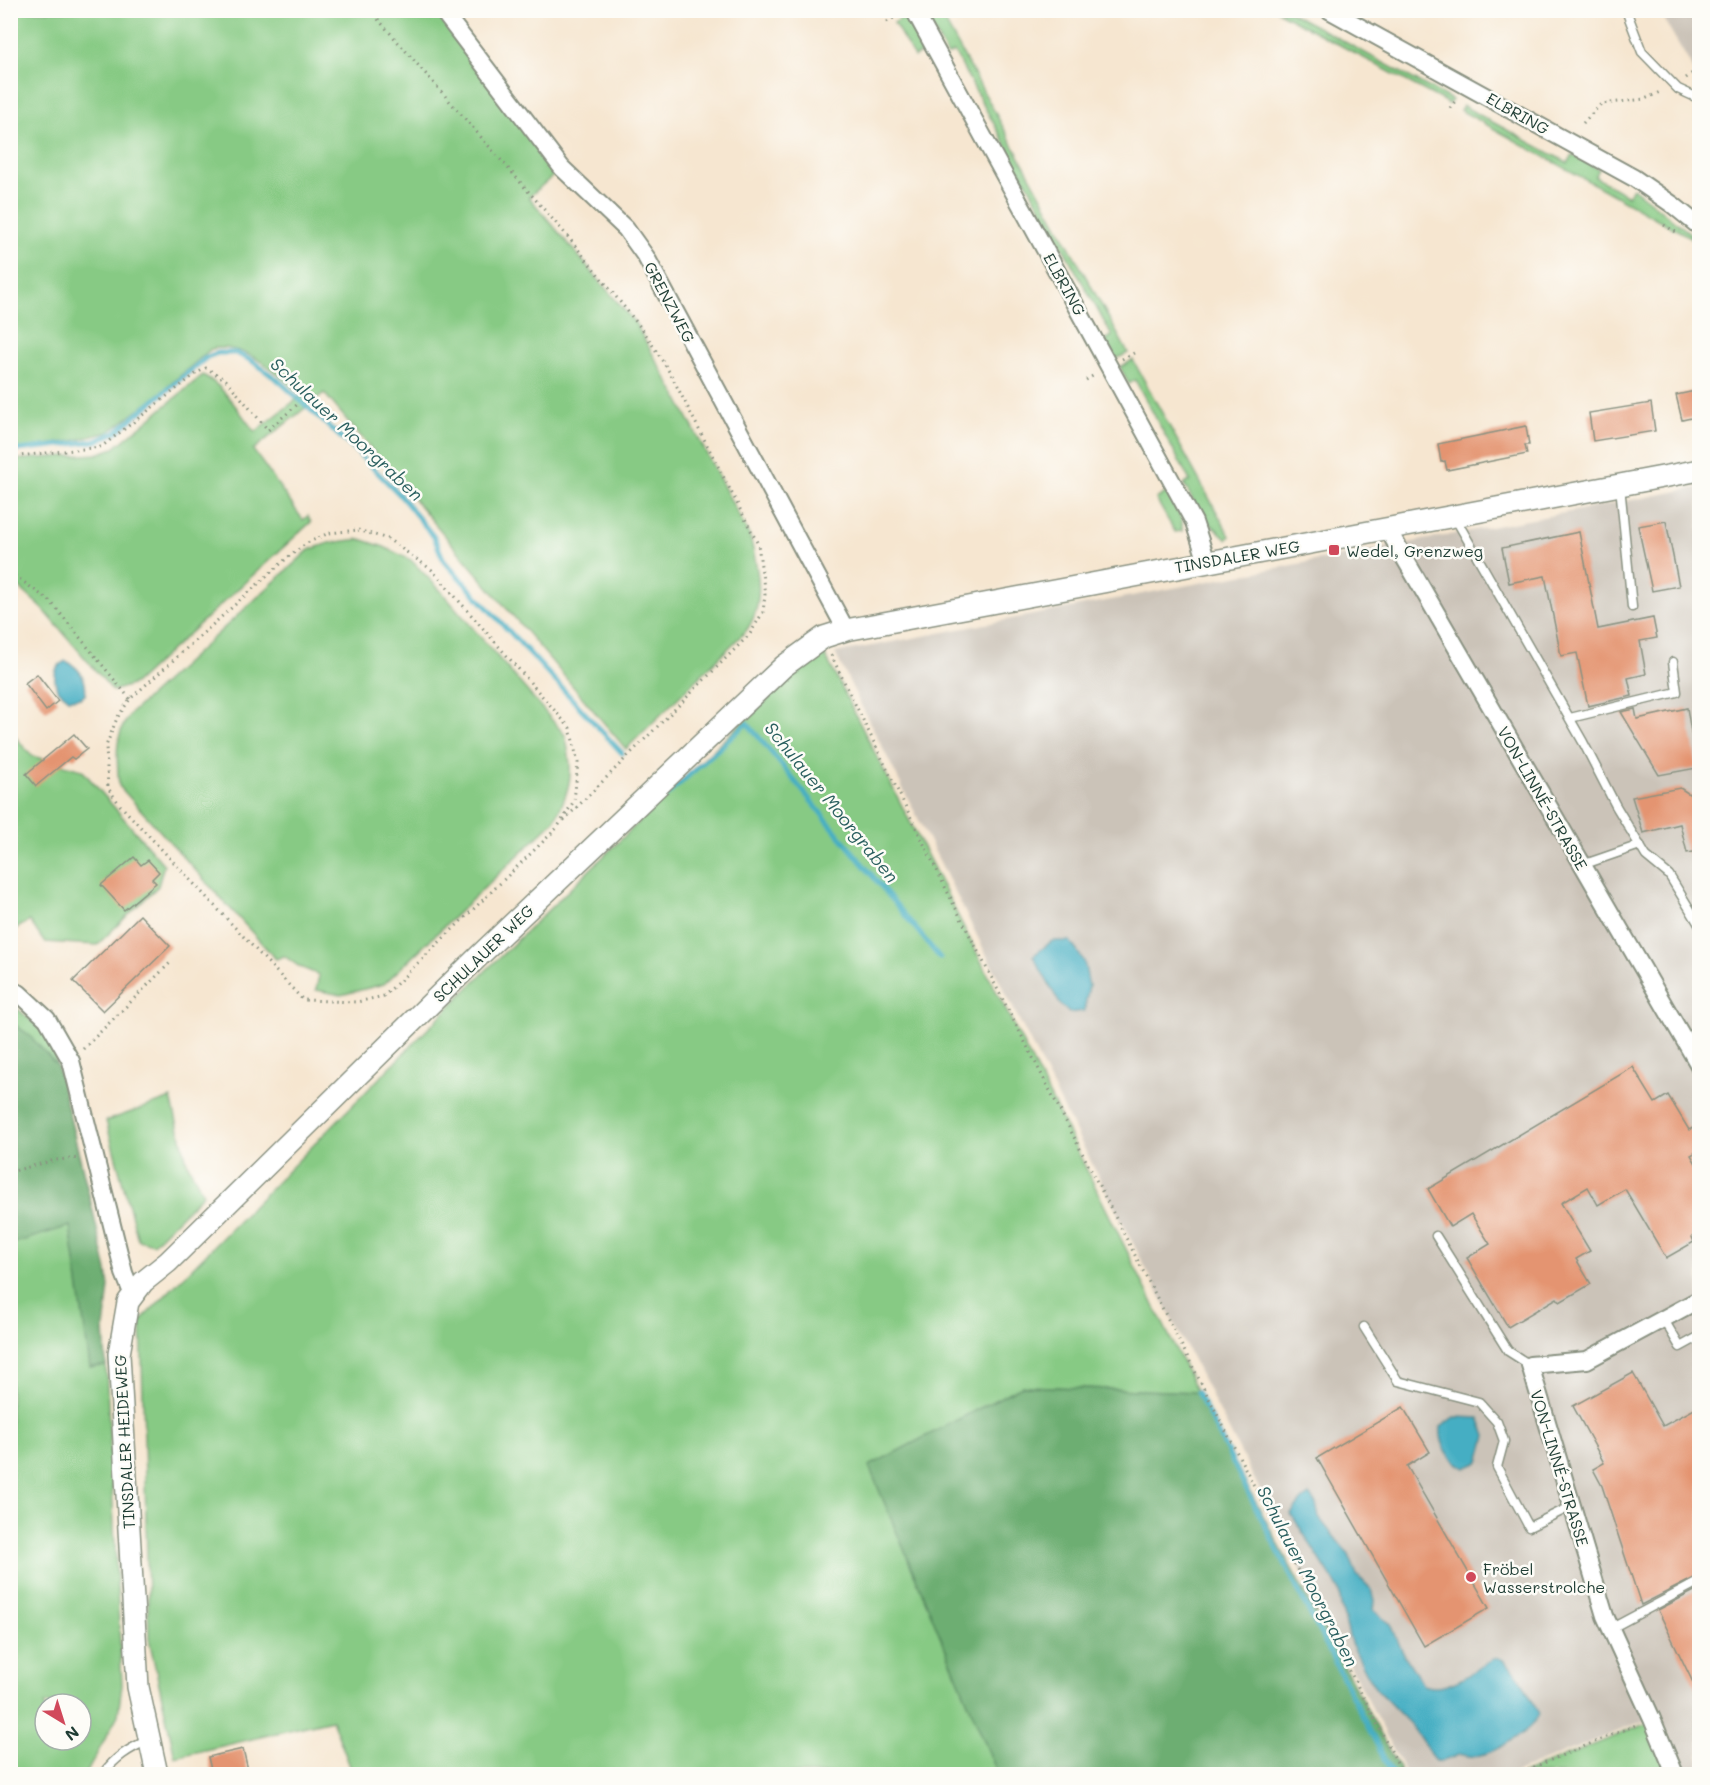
<svg xmlns="http://www.w3.org/2000/svg" width="1710" height="1785" font-family="Mali,sans-serif">
	<style>
		.industrial { fill: #cbc3b8 }
		.green { fill: #87ca84; stroke: #53845c; stroke-width: 1.5; fill-rule: evenodd }
		.forest { fill: #6dae72; stroke: #467653; stroke-width: 1.5 }
		.water { fill: #44aec3; stroke: #32767c; stroke-width: 1.5 }
		.lines { fill: none; stroke-linecap: round; stroke-linejoin: round }
		.stream { stroke: #44aec3; stroke-width: 5 }
		.building { fill: #e49471 }
		.service-casing { stroke: #8a9282; stroke-width: 11 }
		.minor-casing { stroke: #8a9282; stroke-width: 20 }
		.tertiary-casing { stroke: #8a9282; stroke-width: 24 }
		.path { stroke: #8a9282; stroke-width: 3; stroke-dasharray: 1.5 4.5; stroke-linecap: butt }
		.service { stroke: #fff; stroke-width: 8 }
		.minor { stroke: #fff; stroke-width: 16 }
		.tertiary { stroke: #fff; stroke-width: 21 }
		.poi-dot { fill: #d1495b; stroke: #fdfcf7; stroke-width: 2 }
		.labels { text-anchor: middle; dominant-baseline: central; stroke-width: 5; stroke-linejoin: round; paint-order: stroke }
		.street-label { font-size: 16px; fill: #1f3d34; stroke: #fdfcf7 }
		.poi-label { font-size: 16px; fill: #1f3d34; stroke: #fdfcf7; text-anchor: start }
		.water-label { font-size: 18px; font-style: italic; fill: #2a5f5f; stroke: #fdfcf7 }
	</style>
	<rect width="100%" height="100%" fill="#fdfcf7"/>
	<filter id="ink" filterUnits="userSpaceOnUse"><feTurbulence type="fractalNoise" baseFrequency=".0167" numOctaves="2"/><feDisplacementMap in="SourceGraphic" scale="12" xChannelSelector="R" yChannelSelector="G"/><feConvolveMatrix kernelMatrix="1 2 1 2 8 2 1 2 1" color-interpolation-filters="sRGB"/></filter>
	<filter id="wash" filterUnits="userSpaceOnUse"><feTurbulence type="fractalNoise" baseFrequency=".008" numOctaves="4" result="noise"/><feDisplacementMap in="SourceGraphic" scale="24" xChannelSelector="R" yChannelSelector="G"/><feGaussianBlur stdDeviation="1.35" result="paint"/><feColorMatrix in="noise" values="0 0 0 0 0 0 0 0 0 0 0 0 0 0 0 0 0 1.4 0 .05"/><feComposite in="paint" operator="in"/></filter>
	<g filter="url(#wash)">
		<rect width="100%" height="100%" fill="#f6e6d0"/>
		<g class="industrial">
			<polygon points="1659,11 1699,11 1699,25 1696,35 1695,72"/>
			<polygon points="1699,487 1699,1774 1672,1774 1649,1719 1512,1774 1406,1774 1066,1113 835,653"/>
		</g>
		<g class="green">
			<path d="M10,11H442L562,168L529,197L635,323L676,395L750,537C758,568 766,604 746,631L626,749L324,393L253,450L303,520L308,516L311,522L134,684L113,691L43,609L11,580V460L97,454L114,448L203,375C225,387 240,413 255,432L302,395C277,374 247,342 211,349L152,400L109,432L73,441L11,450Z"/>
			<polygon points="923,11 939,11 1128,353 1116,359 1105,340 1112,336 954,52 947,55"/>
			<polygon points="1277,11 1288,11 1452,100 1449,104"/>
			<polygon points="905,16 925,51 914,57 894,23"/>
			<polygon points="1699,25 1699,203 1695,72 1696,35"/>
			<polygon points="1463,106 1568,163 1573,155 1599,169 1595,177 1628,196 1633,188 1696,238 1695,240 1460,110"/>
			<polygon points="1133,360 1230,536 1227,539 1201,515 1184,484 1190,481 1135,380 1129,384 1120,367"/>
			<polygon points="1167,492 1182,520 1182,531 1175,532 1156,499"/>
			<path d="M360,539L384,547L411,560L440,590L565,735C574,772 572,787 554,821L384,984L341,995L316,990L319,975L300,967L284,956L276,959L119,786C117,758 113,736 131,713L309,550L329,543Z"/>
			<polygon points="824,653 1062,1120 1197,1392 1022,1386 870,1466 998,1774 353,1774 332,1720 175,1757 149,1639 141,1320 471,985 741,723 811,660"/>
			<polygon points="11,732 32,756 82,770 164,865 158,886 97,945 44,942 30,921 11,931"/>
			<path d="M10,1003C34,1022 52,1034 57,1065L95,1219L90,1367L106,1366L122,1685L118,1715L86,1774H11ZM45,1704H81V1740H45Z"/>
			<polygon points="171,1098 187,1162 203,1194 153,1244 138,1240 106,1121"/>
			<polygon points="1650,1722 1673,1774 1522,1774"/>
		</g>
		<g class="forest">
			<polygon points="11,1022 28,1034 57,1065 107,1270 109,1287 104,1328 106,1366 90,1367 70,1226 11,1244"/>
			<polygon points="1022,1386 1197,1392 1402,1774 998,1774 869,1466"/>
		</g>
		<g class="water">
			<path d="M66,661C80,668 88,680 85,695L80,698L69,699L57,689C53,677 54,666 66,661Z"/>
			<polygon points="1052,941 1070,941 1084,961 1089,986 1084,1011 1069,1013 1060,1004 1033,956"/>
			<path d="M1455,1417L1479,1418L1486,1436L1479,1462L1465,1468C1450,1460 1439,1445 1441,1427Z"/>
			<path d="M1309,1495L1316,1504L1319,1518L1349,1555L1357,1575L1372,1590L1375,1600L1374,1610L1381,1617L1391,1624L1402,1651L1423,1685C1447,1694 1473,1671 1493,1659L1499,1658C1515,1664 1531,1698 1539,1714C1533,1730 1495,1753 1477,1756C1471,1758 1465,1754 1459,1755C1450,1757 1446,1763 1436,1761L1411,1725L1376,1689L1369,1678L1351,1643L1341,1606L1339,1589L1291,1514L1302,1500Z"/>
		</g>
		<g class="lines">
			<g class="stream">
				<polyline points="10,451 96,441 116,432 207,357 218,353 236,353 252,361 279,381 360,455 399,494 434,537 444,561 622,753"/>
				<polyline points="666,796 747,723 940,958"/>
				<polyline points="1197,1392 1392,1774"/>
			</g>
		</g>
		<g id="blocks">
			<g class="building">
				<polygon points="1700,390 1700,416 1682,420 1676,395"/>
				<polygon points="1651,403 1655,431 1593,441 1589,413"/>
				<polygon points="1526,426 1529,445 1525,445 1527,454 1447,470 1445,461 1441,462 1438,444"/>
				<polygon points="1666,521 1679,586 1652,591 1638,526"/>
				<polygon points="1579,532 1598,629 1653,618 1657,638 1640,641 1646,674 1628,678 1632,696 1588,706 1577,653 1561,656 1545,576 1509,583 1502,548"/>
				<polygon points="37,674 58,701 46,711 25,683"/>
				<polygon points="1687,708 1697,768 1659,775 1621,712 1635,709 1637,719"/>
				<polygon points="74,734 87,749 74,759 71,757 36,786 26,774"/>
				<polygon points="1680,788 1700,801 1700,851 1687,853 1680,824 1643,833 1632,797"/>
				<polygon points="134,857 141,865 148,860 159,872 152,879 156,883 124,910 101,885"/>
				<polygon points="140,915 170,946 103,1011 73,981"/>
				<polygon points="1633,1067 1655,1103 1668,1095 1689,1130 1700,1124 1700,1150 1691,1155 1700,1170 1700,1232 1692,1237 1694,1242 1666,1258 1625,1189 1598,1205 1588,1187 1561,1203 1590,1251 1576,1259 1591,1284 1560,1302 1557,1298 1508,1327 1467,1258 1490,1244 1471,1214 1450,1227 1428,1189"/>
				<polygon points="1633,1373 1663,1426 1700,1406 1700,1575 1641,1605 1602,1486 1593,1469 1604,1463 1573,1406"/>
				<polygon points="1403,1407 1430,1452 1407,1466 1489,1608 1424,1646 1317,1458"/>
				<polygon points="1700,1588 1700,1697 1658,1610"/>
				<polygon points="243,1749 249,1774 212,1774 208,1757"/>
			</g>
		</g>
	</g>
	<g filter="url(#ink)">
		<use href="#blocks" fill-opacity="0" stroke="#8a9282" stroke-width="1.5"/>
		<g class="lines">
			<g class="service-casing">
				<g id="service">
					<polyline points="1626,10 1642,52 1678,89 1700,99"/>
					<polyline points="1620,486 1632,607"/>
					<polyline points="1454,516 1583,742 1616,806 1646,856 1669,875 1700,926"/>
					<polyline points="1570,718 1677,692 1673,662"/>
					<polyline points="1582,865 1640,845"/>
					<polyline points="1436,1236 1508,1351 1530,1365"/>
					<polyline points="1663,1318 1680,1347 1700,1336"/>
					<polyline points="1364,1327 1398,1381 1479,1402 1497,1422 1504,1441 1497,1467 1529,1527 1572,1506"/>
					<polyline points="1610,1629 1700,1581"/>
					<path d="M103,1774C115,1757 129,1749 148,1740"/>
				</g>
			</g>
			<g class="minor-casing">
				<g id="minor">
					<polyline points="442,10 562,168 626,229 646,257 846,630"/>
					<polyline points="914,10 1194,522 1207,562"/>
					<polyline points="1329,10 1634,178 1673,205 1700,227"/>
					<polyline points="1387,528 1700,1067"/>
					<polyline points="10,991 19,993 47,1019 71,1061 124,1273 130,1288 134,1293"/>
					<polyline points="1675,1774 1652,1719 1605,1616 1530,1365 1587,1360 1700,1299"/>
				</g>
			</g>
			<g class="tertiary-casing">
				<polyline id="tertiary" points="157,1774 138,1687 119,1354 128,1302 143,1282 168,1262 480,955 784,666 824,637 846,630 1700,470"/>
			</g>
			<g class="path">
				<polyline points="370,10 569,238 645,333 670,373 758,544 765,595 763,612 750,634 562,822"/>
				<polyline points="887,22 900,14"/>
				<polyline points="1686,78 1700,67"/>
				<polyline points="1450,108 1456,100"/>
				<polyline points="1583,123 1601,104 1645,99 1662,91"/>
				<polyline points="1664,225 1678,233"/>
				<polyline points="1122,359 1134,353"/>
				<polyline points="1086,380 1096,374"/>
				<polyline points="10,457 101,447 197,373 206,368 226,380 268,430 299,403"/>
				<polygon points="358,530 388,539 432,570 570,728 578,763 574,801 557,828 384,996 357,1002 303,1000 120,805 108,788 106,746 117,718 130,699 287,558 307,543 329,533"/>
				<polyline points="10,572 51,602 130,699"/>
				<polyline points="831,655 952,901 1403,1774"/>
				<polyline points="83,1049 172,961"/>
				<polyline points="10,1172 55,1160 79,1158"/>
				<polyline points="1517,1774 1636,1725"/>
			</g>
			<use href="#service" class="service"/>
			<use href="#minor" class="minor"/>
			<use href="#tertiary" class="tertiary"/>
		</g>
	</g>
	<g class="poi-dot">
		<rect x="1328" y="544" width="12" height="12" rx="3"/>
		<circle cx="1471" cy="1577" r="6"/>
	</g>
	<g class="labels">
		<g class="street-label">
			<text transform="translate(1518 113) rotate(29)">ELBRING</text>
			<text transform="translate(1065 284) rotate(61)">ELBRING</text>
			<text transform="translate(670 302) rotate(62)">GRENZWEG</text>
			<text transform="translate(1237 556) rotate(-10)">TINSDALER WEG</text>
			<text transform="translate(1543 798) rotate(60)">VON-LINNÉ-STRASSE</text>
			<text transform="translate(483 953) rotate(-44)">SCHULAUER WEG</text>
			<text transform="translate(124 1442) rotate(-93)">TINSDALER HEIDEWEG</text>
			<text transform="translate(1560 1468) rotate(73)">VON-LINNÉ-STRASSE</text>
		</g>
		<g class="poi-label">
			<text x="1346" y="550">Wedel, Grenzweg</text>
			<text x="1483" y="1568">Fröbel<tspan x="1483" dy="18">Wasserstrolche</tspan></text>
		</g>
		<g class="water-label">
			<text transform="translate(347 429) rotate(43)">Schulauer Moorgraben</text>
			<text transform="translate(832 802) rotate(51)">Schulauer Moorgraben</text>
			<text transform="translate(1308 1576) rotate(63)">Schulauer Moorgraben</text>
		</g>
	</g>
	<rect width="1710" height="1785" fill="none" stroke="#fdfcf7" stroke-width="36"/>
	<g transform="translate(63 1722) rotate(142)"><circle r="28" fill="#fdfcf7" stroke="#a4b0a9" stroke-width="1.5"/>
	<path d="M0-4.5L10 22L0 15L-10 22Z" fill="#d1495b"/>
	<text y="-9" font-size="16" font-weight="bold" text-anchor="middle" fill="#1f3d34">N</text>
	</g>
</svg>
